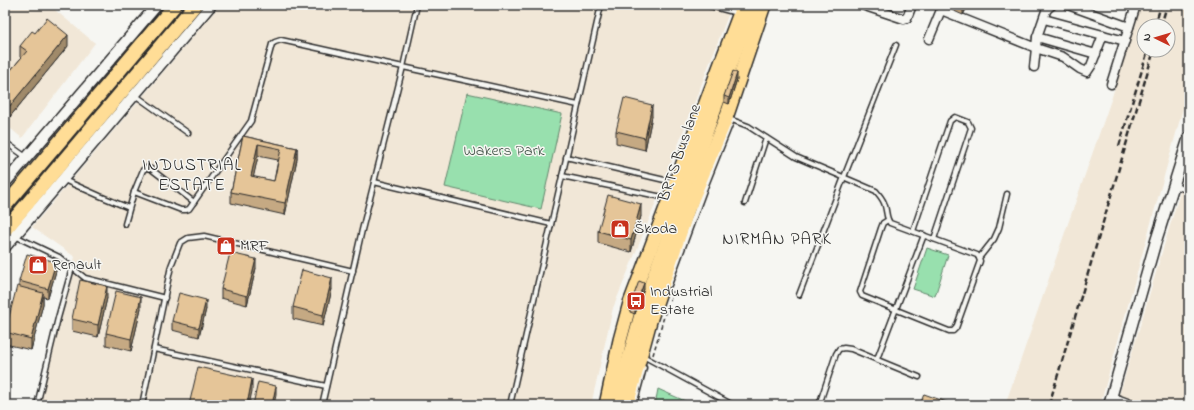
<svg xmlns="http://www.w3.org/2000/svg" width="1194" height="410" font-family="'Indie Flower',sans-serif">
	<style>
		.built { fill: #f1e7d7; fill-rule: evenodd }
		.green { fill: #98e0ae; stroke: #62866c }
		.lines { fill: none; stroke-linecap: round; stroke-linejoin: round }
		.service-casing { stroke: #2b2b2b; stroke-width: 7 }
		.minor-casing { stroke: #2b2b2b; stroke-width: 11 }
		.tertiary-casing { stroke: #2b2b2b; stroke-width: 13 }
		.primary-casing { stroke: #2b2b2b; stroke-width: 16 }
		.path { stroke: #2b2b2b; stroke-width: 1.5; stroke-dasharray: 4 3; stroke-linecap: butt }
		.service { stroke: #f6f6f2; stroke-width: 4 }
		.minor { stroke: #f6f6f2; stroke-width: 8 }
		.tertiary { stroke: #f6f6f2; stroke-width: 10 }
		.primary { stroke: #ffdd96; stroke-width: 13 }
		.rail { stroke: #2b2b2b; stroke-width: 2.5; stroke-dasharray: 6 3; stroke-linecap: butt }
		.wall { fill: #c5a983; stroke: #2b2b2b; fill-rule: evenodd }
		.shaded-wall { fill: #a08a6a; stroke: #2b2b2b }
		.building { fill: #e5c598; stroke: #2b2b2b; fill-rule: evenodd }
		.labels { text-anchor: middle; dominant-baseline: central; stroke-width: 3; stroke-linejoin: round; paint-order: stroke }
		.park-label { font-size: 16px; fill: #46584c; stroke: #f6f6f2 }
		.street-label { font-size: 16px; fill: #2b2b2b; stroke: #f6f6f2 }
		.poi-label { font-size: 16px; fill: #2b2b2b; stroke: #f6f6f2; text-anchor: start }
		.neighbourhood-label { font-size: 17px; letter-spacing: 1px; fill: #2b2b2b; stroke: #f6f6f2 }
	</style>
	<rect width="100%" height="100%" fill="#f6f6f2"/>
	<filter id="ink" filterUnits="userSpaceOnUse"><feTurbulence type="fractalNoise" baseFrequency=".025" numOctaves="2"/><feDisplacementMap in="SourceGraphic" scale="8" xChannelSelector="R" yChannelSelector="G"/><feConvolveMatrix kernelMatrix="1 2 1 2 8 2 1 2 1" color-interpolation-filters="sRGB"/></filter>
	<g filter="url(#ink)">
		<g class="built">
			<polygon points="5,5 49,5 95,43 22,138 5,124"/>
			<polygon points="220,5 732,5 655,205 613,308 591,405 34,405 75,257 32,227"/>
			<path d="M1139,5H1189V87L1100,405H1005L1112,97ZM1144,26H1168V50H1144Z"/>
			<polygon points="1189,162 1189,405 1116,405 1122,386"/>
		</g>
		<g class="green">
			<polygon points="467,93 562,114 541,209 445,187"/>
			<polygon points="927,248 948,255 935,296 913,289"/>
			<polygon points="658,389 694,405 655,405"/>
		</g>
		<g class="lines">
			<g class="service-casing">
				<g id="service">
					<polyline points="707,5 737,13"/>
					<polyline points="135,95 188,133"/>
					<polyline points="5,142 26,157"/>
					<polyline points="566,157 673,182"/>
					<polyline points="562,176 667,198"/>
					<polyline points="64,180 100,196 129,208"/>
					<polyline points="374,182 551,224"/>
					<polyline points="1175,186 1189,191"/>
					<polyline points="134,192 181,210 186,210 189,209 251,121 272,44 275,42 281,40 403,67 417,5"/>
					<polyline points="745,203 766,138"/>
					<polyline points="888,220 883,223 881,228 860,292 862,296 949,331 953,331 956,328 980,261 979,258 994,239 999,228 1007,194"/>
					<polyline points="125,224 134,192 143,170 146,168 151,169 194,202"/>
					<polyline points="913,231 950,121 955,117 968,122 971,128 934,239"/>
					<polyline points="15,236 59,257 85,278 165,298"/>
					<path d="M669,285L704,190L732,120L748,126L796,157L876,191C880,196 884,200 885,206C887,212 886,218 890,223L977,255L979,258"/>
					<polyline points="799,295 844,177 896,45"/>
					<polyline points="154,349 326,386"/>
					<polyline points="643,356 733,405"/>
					<polyline points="877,359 924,235"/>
					<polyline points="37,405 58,318 72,268"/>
					<polyline points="142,405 171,266 180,243 188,238 204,236 353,271"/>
					<polyline points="322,405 362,230 403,67 578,105"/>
					<polyline points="510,405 601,5"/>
					<polyline points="634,405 644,368"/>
					<polyline points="819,405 836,354 839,349 844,348 851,349 919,377"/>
				</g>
			</g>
			<g class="minor-casing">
				<g id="minor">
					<polyline points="862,5 904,19 907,18 912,5"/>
					<polyline points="1068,5 1129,27"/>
					<polyline points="941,10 1036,48 1037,37 1046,11 1048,8 1052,5"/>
					<polyline points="1044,19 1125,41"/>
					<polyline points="1037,37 1096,54"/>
					<polyline points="929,39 943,5"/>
					<polyline points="1034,67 1036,48 1063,57 1080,69 1087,72 1091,66 1103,35"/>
					<polyline points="1111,84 1136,5"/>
				</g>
			</g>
			<g class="tertiary-casing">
				<g id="tertiary">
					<polyline points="5,183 157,5"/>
					<polyline points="5,247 211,5"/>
					<polyline points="1111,398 1130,405"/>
					<polyline points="1109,405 1155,244 1189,137"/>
				</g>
			</g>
			<g class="primary-casing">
				<g id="primary">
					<polyline points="5,206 175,5"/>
					<polyline points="5,230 195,5"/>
					<polyline points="606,405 620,340 630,303 743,5"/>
					<polyline points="616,405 644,304 752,5"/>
					<polyline points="627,405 650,321 688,209 726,118 764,5"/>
				</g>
			</g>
			<polyline class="path" points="653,355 665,313 674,290"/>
			<use href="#service" class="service"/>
			<use href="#minor" class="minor"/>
			<use href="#tertiary" class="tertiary"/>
			<use href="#primary" class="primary"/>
			<g class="rail">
				<polyline points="1155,26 1161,5"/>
				<polyline points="1161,26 1167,5"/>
				<polyline points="1119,146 1148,50"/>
				<polyline points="1049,405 1154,50"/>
			</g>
		</g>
		<g class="wall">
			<polygon points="945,5 968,5 963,15 945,7"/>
			<polygon points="981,5 990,5 988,8"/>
			<polygon points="35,33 68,46 8,119 5,117 5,77 21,58 20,57 20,46"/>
			<polygon points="737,79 729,104 724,102 724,96"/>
			<polygon points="652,116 645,150 616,143 616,131"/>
			<path d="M243,136L297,148V159L285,215L231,203V192ZM258,156L278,160L274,181L253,177Z"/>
			<polygon points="641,216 631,252 598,243 598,231"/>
			<polygon points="256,268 247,305 221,298 221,289"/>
			<polygon points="56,271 48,298 43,297 43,304 31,350 5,344 5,332 19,286 19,281"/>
			<polygon points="332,289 323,326 293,319 293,307"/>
			<polygon points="644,289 635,314 630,312 630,306"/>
			<polygon points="107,298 98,337 72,331 72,319"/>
			<polygon points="141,308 131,351 106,345 106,333"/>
			<polygon points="206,309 199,337 172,330 172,321"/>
		</g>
		<g class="shaded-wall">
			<polygon points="965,5 968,5 963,15 963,9"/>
			<polygon points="68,35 68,46 8,119 8,108"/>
			<polygon points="737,73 737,79 729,104 729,98"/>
			<polygon points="652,105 652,116 645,150 645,138"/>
			<polygon points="258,144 258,156 251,188 251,176"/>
			<polygon points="297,148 297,159 285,215 285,203"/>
			<polygon points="641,204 641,216 631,252 631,240"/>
			<polygon points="256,259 256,268 247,305 247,296"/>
			<polygon points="56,262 56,271 48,298 48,289"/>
			<polygon points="332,278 332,289 323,326 323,315"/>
			<polygon points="644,283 644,289 635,314 635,307"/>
			<polygon points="107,286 107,298 98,337 98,325"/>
			<polygon points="43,293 43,304 31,350 31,339"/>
			<polygon points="141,297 141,308 131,351 131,339"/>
			<polygon points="206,300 206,309 199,337 199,328"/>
			<polygon points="252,379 252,391 249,405 247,405"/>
			<polygon points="276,386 276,395 274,405 272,405"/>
		</g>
		<g class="building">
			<polygon points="953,5 965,5 963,9"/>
			<polygon points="47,18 68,35 8,108 5,105 5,77 27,51 20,46 32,31 35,33"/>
			<polygon points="733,71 737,73 729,98 724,96"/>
			<polygon points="624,98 652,105 645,138 616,131"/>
			<path d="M243,136L297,148L285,203L231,192ZM258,144L281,149L274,181L251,176Z"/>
			<polygon points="608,195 641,204 631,240 598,231"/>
			<polygon points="230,253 256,259 247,296 221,289"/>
			<polygon points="27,254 56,262 48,289 19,281"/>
			<polygon points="302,270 332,278 323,315 293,307"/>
			<polygon points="80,280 107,286 98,325 72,319"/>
			<polygon points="639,281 644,283 635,307 630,306"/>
			<polygon points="17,286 43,293 31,339 5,332"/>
			<polygon points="116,291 141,297 131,339 106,333"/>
			<polygon points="179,293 206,300 199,328 172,321"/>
			<polygon points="198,367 252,379 247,405 189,405"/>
			<polygon points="258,382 276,386 272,405 253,405"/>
			<polygon points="924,394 955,405 920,405"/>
			<polygon points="5,400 12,405 5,405"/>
		</g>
	</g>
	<defs>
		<g id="shop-square" transform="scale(1)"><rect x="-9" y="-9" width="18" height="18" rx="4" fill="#c8321e" stroke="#f6f6f2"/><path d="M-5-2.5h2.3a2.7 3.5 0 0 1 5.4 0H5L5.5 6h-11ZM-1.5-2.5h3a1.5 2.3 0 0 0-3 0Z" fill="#fff"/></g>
		<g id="bus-square" transform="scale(1)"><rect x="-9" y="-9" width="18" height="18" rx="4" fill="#c8321e" stroke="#f6f6f2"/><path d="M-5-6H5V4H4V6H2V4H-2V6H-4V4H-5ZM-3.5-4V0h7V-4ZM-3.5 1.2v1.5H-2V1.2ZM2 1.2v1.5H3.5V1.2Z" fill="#fff"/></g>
	</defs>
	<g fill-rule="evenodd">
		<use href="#shop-square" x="620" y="229"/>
		<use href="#shop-square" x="226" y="246"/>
		<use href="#shop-square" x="38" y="265"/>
		<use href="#bus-square" x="636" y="301"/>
	</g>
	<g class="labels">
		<g class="park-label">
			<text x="504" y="151">Wakers Park</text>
		</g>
		<g class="street-label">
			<text transform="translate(680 153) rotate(-71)">BRTS Bus lane</text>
		</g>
		<g class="poi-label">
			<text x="634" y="229">Škoda</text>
			<text x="240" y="246">MRF</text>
			<text x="52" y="265">Renault</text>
			<text x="650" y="292">Industrial<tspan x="650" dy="18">Estate</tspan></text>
		</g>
		<g class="neighbourhood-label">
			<text x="192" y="165">INDUSTRIAL<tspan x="192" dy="20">ESTATE</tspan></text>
			<text x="777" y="239">NIRMAN PARK</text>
		</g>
	</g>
	<rect width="1194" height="410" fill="none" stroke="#f6f6f2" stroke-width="20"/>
	<rect x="10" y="10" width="1174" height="390" fill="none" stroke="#2b2b2b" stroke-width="1.5" filter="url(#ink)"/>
	<g transform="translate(1156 38) rotate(275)"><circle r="19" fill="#f6f6f2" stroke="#a5a5a2"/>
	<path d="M0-3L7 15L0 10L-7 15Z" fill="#c8321e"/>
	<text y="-6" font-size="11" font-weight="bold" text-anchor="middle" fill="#2b2b2b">N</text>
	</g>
</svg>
